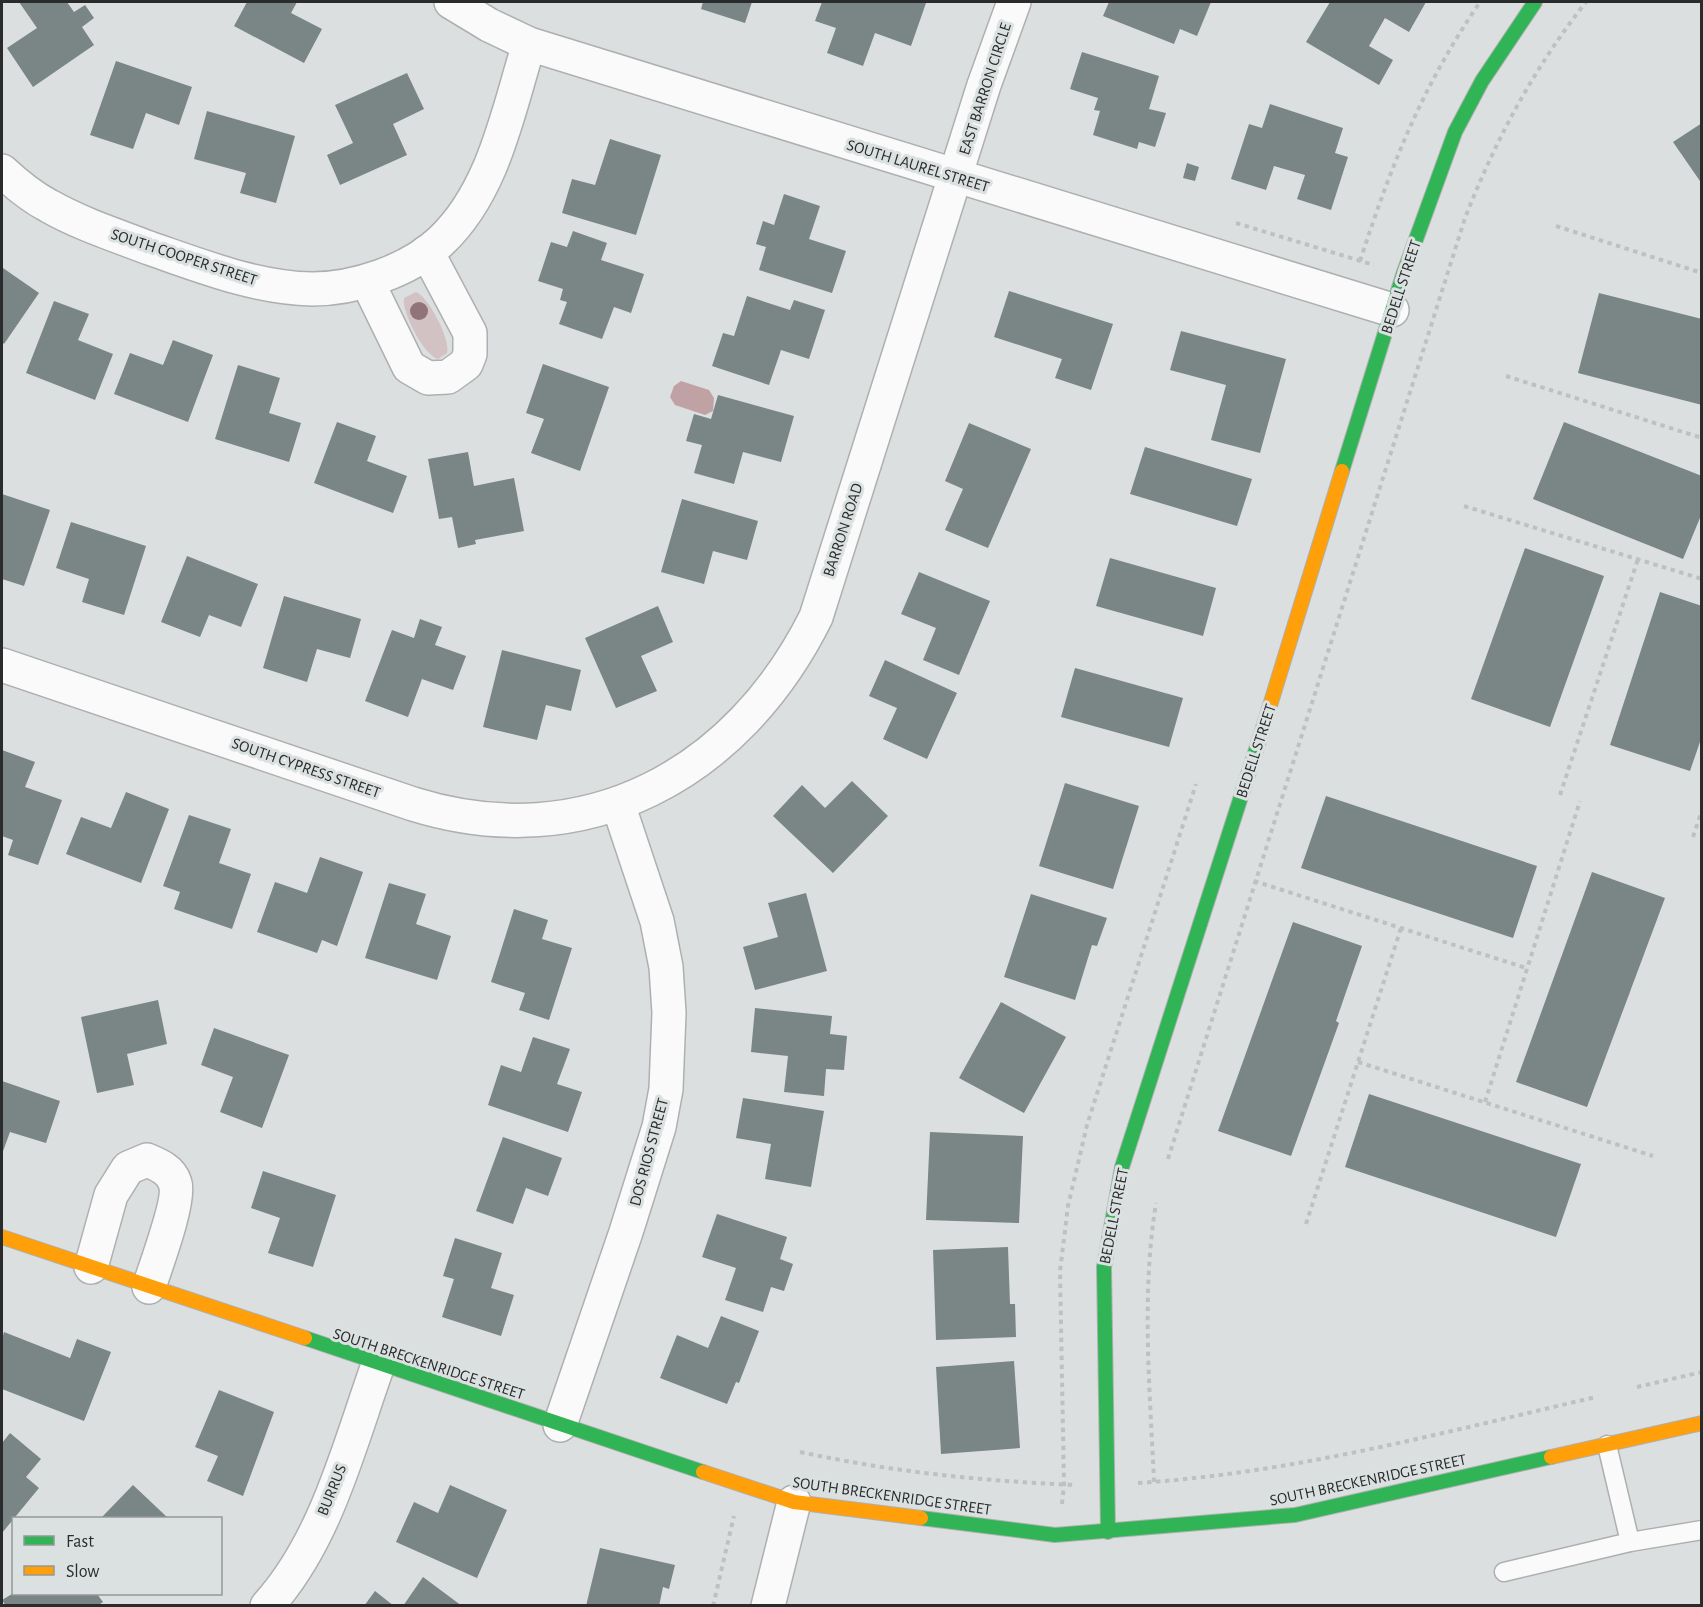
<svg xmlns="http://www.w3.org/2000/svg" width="1703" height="1607" font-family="'Alegreya Sans',sans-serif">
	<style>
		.green { fill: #d2c2c4 }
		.water { fill: #c0a2a5 }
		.building { fill: #7a8586 }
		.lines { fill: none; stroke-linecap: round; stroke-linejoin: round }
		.lane-casing { stroke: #aeb0b0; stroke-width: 21 }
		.street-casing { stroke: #aeb0b0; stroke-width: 36 }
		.fast-casing { stroke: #aeb0b0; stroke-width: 16 }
		.slow-casing { stroke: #aeb0b0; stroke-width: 16 }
		.path { stroke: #bfc0c0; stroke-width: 4; stroke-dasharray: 4.5 4.5; stroke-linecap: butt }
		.lane { stroke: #fafafa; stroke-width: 18 }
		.street { stroke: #fafafa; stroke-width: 33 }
		.fast { stroke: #30b455; stroke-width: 14 }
		.slow { stroke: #ff9f0a; stroke-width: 14 }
		.tree { fill: #917479 }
		.labels { text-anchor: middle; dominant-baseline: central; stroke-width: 6; stroke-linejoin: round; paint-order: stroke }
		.street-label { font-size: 16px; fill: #2a2c2c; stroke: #dbe0e1 }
	</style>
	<rect width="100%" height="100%" fill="#dcdfe0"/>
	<path class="green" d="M416,292C428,296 451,340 447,353L438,359C424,356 401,311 404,298Z"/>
	<polygon class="water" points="681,381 709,390 714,398 713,411 705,415 675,405 670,397 674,386"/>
	<g class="building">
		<polygon points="19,2 67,2 74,12 85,5 94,18 82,27 94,45 33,87 7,48 37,28"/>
		<polygon points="247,2 297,2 291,13 322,29 304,63 234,26"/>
		<polygon points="703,2 752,2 745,23 701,9"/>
		<polygon points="822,2 922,2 926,3 911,46 875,33 863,66 827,53 836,28 815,21"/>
		<polygon points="1109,2 1211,2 1197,36 1180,29 1174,44 1103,16"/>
		<polygon points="1330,2 1426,2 1409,32 1385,18 1369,46 1393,60 1379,85 1306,42"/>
		<polygon points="1082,52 1159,76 1149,109 1166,113 1155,147 1139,142 1137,149 1093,135 1100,111 1094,110 1098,98 1070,89"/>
		<polygon points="116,61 192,87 179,125 146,113 133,149 90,135"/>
		<polygon points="407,73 424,109 393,124 407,155 340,185 327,155 353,143 335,105"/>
		<polygon points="1270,104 1343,128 1335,153 1348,157 1331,210 1297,199 1305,175 1274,166 1266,190 1231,179 1249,124 1262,128"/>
		<polygon points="207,111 295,136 276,203 240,193 246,173 194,159"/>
		<polygon points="1702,123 1702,184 1673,142"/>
		<polygon points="610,139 661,155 636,235 562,213 572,179 595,185"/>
		<polygon points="1187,163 1199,167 1195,181 1183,178"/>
		<polygon points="784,194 820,206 809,239 846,251 832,293 759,270 766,247 756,244 763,221 774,225"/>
		<polygon points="573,231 607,243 601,260 644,274 631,313 614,307 602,339 559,324 567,302 560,300 563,289 538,281 551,242 567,247"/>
		<polygon points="3,268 39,293 4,344 2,342"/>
		<polygon points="1009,291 1113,324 1091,390 1055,378 1062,359 994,337"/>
		<polygon points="1599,293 1702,319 1702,405 1578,373"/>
		<polygon points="747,296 790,310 794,300 825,310 809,359 781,350 769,385 712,366 723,333 734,336"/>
		<polygon points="54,301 89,314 78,340 113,354 95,400 26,373"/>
		<polygon points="1181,331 1286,359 1260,453 1211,440 1226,385 1170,370"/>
		<polygon points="173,340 213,355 188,422 114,394 130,353 163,365"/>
		<polygon points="543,364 609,387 580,471 531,453 544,419 526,413"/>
		<polygon points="238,365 280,378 269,413 301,423 289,462 215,439"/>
		<polygon points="718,395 794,416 781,462 743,452 734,484 694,473 702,445 686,441 694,414 711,419"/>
		<polygon points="337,422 376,436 367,461 407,476 393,513 314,483"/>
		<polygon points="1564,422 1702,476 1702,513 1683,559 1533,499"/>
		<polygon points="969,423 1031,449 988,548 945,530 963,489 945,481"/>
		<polygon points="1145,447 1252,479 1237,526 1130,494"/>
		<polygon points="468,452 474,486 514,478 524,531 475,540 476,544 458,548 452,517 439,519 428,459"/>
		<polygon points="2,494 50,510 24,586 2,579"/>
		<polygon points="682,499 758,521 747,560 713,551 704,584 661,572"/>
		<polygon points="71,522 146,546 124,615 82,602 89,579 56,568"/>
		<polygon points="1525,548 1604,576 1550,727 1471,699"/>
		<polygon points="187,556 258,584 241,627 209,615 200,637 161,622"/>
		<polygon points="1110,558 1216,588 1203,636 1096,606"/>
		<polygon points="919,572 990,601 959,675 923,660 936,628 901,614"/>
		<polygon points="1660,592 1702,606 1702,736 1690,771 1610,745"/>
		<polygon points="284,596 361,619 350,658 317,649 307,682 263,668"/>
		<polygon points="658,606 673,642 641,656 657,691 616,708 585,638"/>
		<polygon points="420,619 442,627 435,645 466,656 453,690 422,679 408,717 365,701 392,630 414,638"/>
		<polygon points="502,650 581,670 571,711 546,705 537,740 483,727"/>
		<polygon points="885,660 957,693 927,759 883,739 897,708 869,696"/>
		<polygon points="1075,668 1183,698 1169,747 1061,717"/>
		<polygon points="2,750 35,762 25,787 62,800 38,865 8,855 13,840 2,836"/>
		<polygon points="852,781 888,816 833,873 773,816 802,785 825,808"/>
		<polygon points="1065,783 1139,806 1113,889 1039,866"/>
		<polygon points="126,792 169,809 141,883 66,854 81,817 111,828"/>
		<polygon points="1326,796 1537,866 1513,938 1301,868"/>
		<polygon points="189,815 231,829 219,863 251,874 232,929 174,909 180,892 163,886"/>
		<polygon points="320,857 363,872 337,946 322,940 317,953 257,932 275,882 307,893"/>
		<polygon points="1592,872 1665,898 1587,1107 1516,1082"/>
		<polygon points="389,883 426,894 416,924 451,936 437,980 365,958"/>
		<polygon points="806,893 827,971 755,990 743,947 778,937 768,903"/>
		<polygon points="1031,894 1107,918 1097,946 1092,945 1075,1000 1004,977"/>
		<polygon points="514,909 548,920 542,939 572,948 549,1020 519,1010 525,993 491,982"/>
		<polygon points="1293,922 1362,946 1336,1021 1339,1023 1291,1156 1218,1131"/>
		<polygon points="158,1000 167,1044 127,1054 134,1085 97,1093 81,1017"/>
		<polygon points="1001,1002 1066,1037 1024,1113 959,1078"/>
		<polygon points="755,1008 832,1016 830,1034 847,1036 844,1070 826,1069 824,1096 784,1092 788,1056 751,1052"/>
		<polygon points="214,1028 289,1055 262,1128 220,1112 233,1077 201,1065"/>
		<polygon points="533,1037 570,1049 557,1084 582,1092 568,1132 488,1105 501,1065 521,1072"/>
		<polygon points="2,1081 60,1101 46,1143 10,1132 2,1154"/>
		<polygon points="1369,1094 1581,1164 1556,1237 1345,1167"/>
		<polygon points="743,1098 824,1111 811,1187 765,1179 771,1144 736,1138"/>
		<polygon points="930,1132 1023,1136 1019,1223 926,1220"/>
		<polygon points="503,1137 562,1158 548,1196 526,1188 513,1224 476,1211"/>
		<polygon points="263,1171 336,1195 313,1267 268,1253 280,1218 251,1208"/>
		<polygon points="717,1214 787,1237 780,1259 793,1264 784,1291 771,1287 763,1312 725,1300 736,1268 702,1257"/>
		<polygon points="455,1238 502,1253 491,1288 514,1295 501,1336 442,1317 454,1279 443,1276"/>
		<polygon points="1008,1247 1010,1304 1015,1304 1016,1337 936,1340 933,1250"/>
		<polygon points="721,1316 759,1331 739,1383 736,1382 727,1404 660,1378 677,1335 708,1348"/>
		<polygon points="4,1332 70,1358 77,1339 111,1352 84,1421 2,1389 2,1339"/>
		<polygon points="1014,1361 1020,1448 941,1454 936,1367"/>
		<polygon points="219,1390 274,1412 243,1496 207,1481 218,1456 195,1447"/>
		<polygon points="10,1433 41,1459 26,1477 39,1488 2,1533 2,1443"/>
		<polygon points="133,1485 168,1518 101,1518"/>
		<polygon points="450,1485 507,1510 477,1578 396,1542 414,1502 438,1513"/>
		<polygon points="600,1548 675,1565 669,1589 663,1587 659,1606 586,1606"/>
		<polygon points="423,1577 462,1606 403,1606"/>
		<polygon points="375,1591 394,1606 364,1606"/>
		<polygon points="12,1594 97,1594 103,1602 97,1606 6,1606 2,1600"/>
	</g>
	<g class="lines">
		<g class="lane-casing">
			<g id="lane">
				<polyline points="1630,1542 1702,1530"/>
				<polyline points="1504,1572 1630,1542 1607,1445"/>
			</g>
		</g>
		<g class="street-casing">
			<g id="street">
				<polyline points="451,2 489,25 529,44 1392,310"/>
				<path d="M2,171C16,184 32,197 49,206C81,224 115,235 149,248C201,266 256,288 312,289C355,289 409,271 441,241C494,191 508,111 529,44"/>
				<polyline points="367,281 409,367 428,378 448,377 466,364 470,354 470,333 427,252"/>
				<path d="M2,665L413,804C586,858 738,774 816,617L984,85L1014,2"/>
				<path d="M91,1267L111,1195L128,1168L147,1160C159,1165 171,1170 175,1183C181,1199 155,1268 149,1287"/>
				<polyline points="560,1425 626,1232 659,1127 666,1089 669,1013 666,967 657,921 618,804"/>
				<path d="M267,1606C326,1541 349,1446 378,1365"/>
				<polyline points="768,1606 794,1502"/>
			</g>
		</g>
		<g class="fast-casing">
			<g id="fast">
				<polyline points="1342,471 1403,275 1455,132 1482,81 1535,2"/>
				<polyline points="305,1338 703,1472"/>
				<polyline points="921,1518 1055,1535 1295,1515 1551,1457"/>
				<polyline points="1108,1532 1104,1267 1122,1167 1264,725"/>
			</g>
		</g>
		<g class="slow-casing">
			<g id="slow">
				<polyline points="1264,725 1342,471"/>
				<polyline points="2,1237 305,1338"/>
				<polyline points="1551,1457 1702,1423"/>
				<polyline points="703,1472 794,1502 921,1518"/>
			</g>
		</g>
		<g class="path">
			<polyline points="1236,223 1374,265"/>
			<polyline points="1556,226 1702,273"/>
			<path d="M1360,261C1392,163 1422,87 1480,2"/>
			<polyline points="1506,376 1702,438"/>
			<polyline points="1464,506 1702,579"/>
			<polyline points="1560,795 1638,559"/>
			<polyline points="1693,837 1702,810"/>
			<polyline points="1254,881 1526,968"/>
			<polyline points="1358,1062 1653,1156"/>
			<polyline points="1485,1102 1580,801"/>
			<path d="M1168,1159L1465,218C1496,139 1534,68 1586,2"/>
			<polyline points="1306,1224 1401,928"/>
			<polyline points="1637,1387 1702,1372"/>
			<path d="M800,1452C894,1472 980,1481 1076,1485"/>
			<path d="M1154,1482C1150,1389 1141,1296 1156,1203"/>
			<path d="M1138,1483C1294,1473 1445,1432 1596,1397"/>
			<polyline points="1062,1504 1064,1485 1060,1271 1068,1206 1087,1125 1196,784"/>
			<polyline points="713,1606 734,1516"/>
		</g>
		<use href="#lane" class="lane"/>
		<use href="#street" class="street"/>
		<use href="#fast" class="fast"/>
		<use href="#slow" class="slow"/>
	</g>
	<circle class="tree" cx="419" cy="311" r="9"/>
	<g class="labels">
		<g class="street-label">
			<text transform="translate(985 89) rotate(-72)">EAST BARRON CIRCLE</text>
			<text transform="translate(918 166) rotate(17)">SOUTH LAUREL STREET</text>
			<text transform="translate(184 257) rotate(18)">SOUTH COOPER STREET</text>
			<text transform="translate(1401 287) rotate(-72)">BEDELL STREET</text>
			<text transform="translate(843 530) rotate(-72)">BARRON ROAD</text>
			<text transform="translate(1256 751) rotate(-72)">BEDELL STREET</text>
			<text transform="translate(306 768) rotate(19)">SOUTH CYPRESS STREET</text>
			<text transform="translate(649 1152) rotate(-75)">DOS RIOS STREET</text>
			<text transform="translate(1114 1216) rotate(-79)">BEDELL STREET</text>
			<text transform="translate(429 1364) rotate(18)">SOUTH BRECKENRIDGE STREET</text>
			<text transform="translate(1368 1480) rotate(-12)">SOUTH BRECKENRIDGE STREET</text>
			<text transform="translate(332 1490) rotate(-68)">BURRUS</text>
			<text transform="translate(892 1496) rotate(8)">SOUTH BRECKENRIDGE STREET</text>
		</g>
	</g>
	<rect width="1703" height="1607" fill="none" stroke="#2a2c2c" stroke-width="6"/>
	<rect x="12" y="1517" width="210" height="78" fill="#dbe0e1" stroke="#949899" stroke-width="1.5"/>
	<rect x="24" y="1536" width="30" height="9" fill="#30b455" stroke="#949899" stroke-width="1.5"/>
	<text x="66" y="1547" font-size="18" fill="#2a2c2c">Fast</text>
	<rect x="24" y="1566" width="30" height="9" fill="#ff9f0a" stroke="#949899" stroke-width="1.5"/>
	<text x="66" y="1577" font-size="18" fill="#2a2c2c">Slow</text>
</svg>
